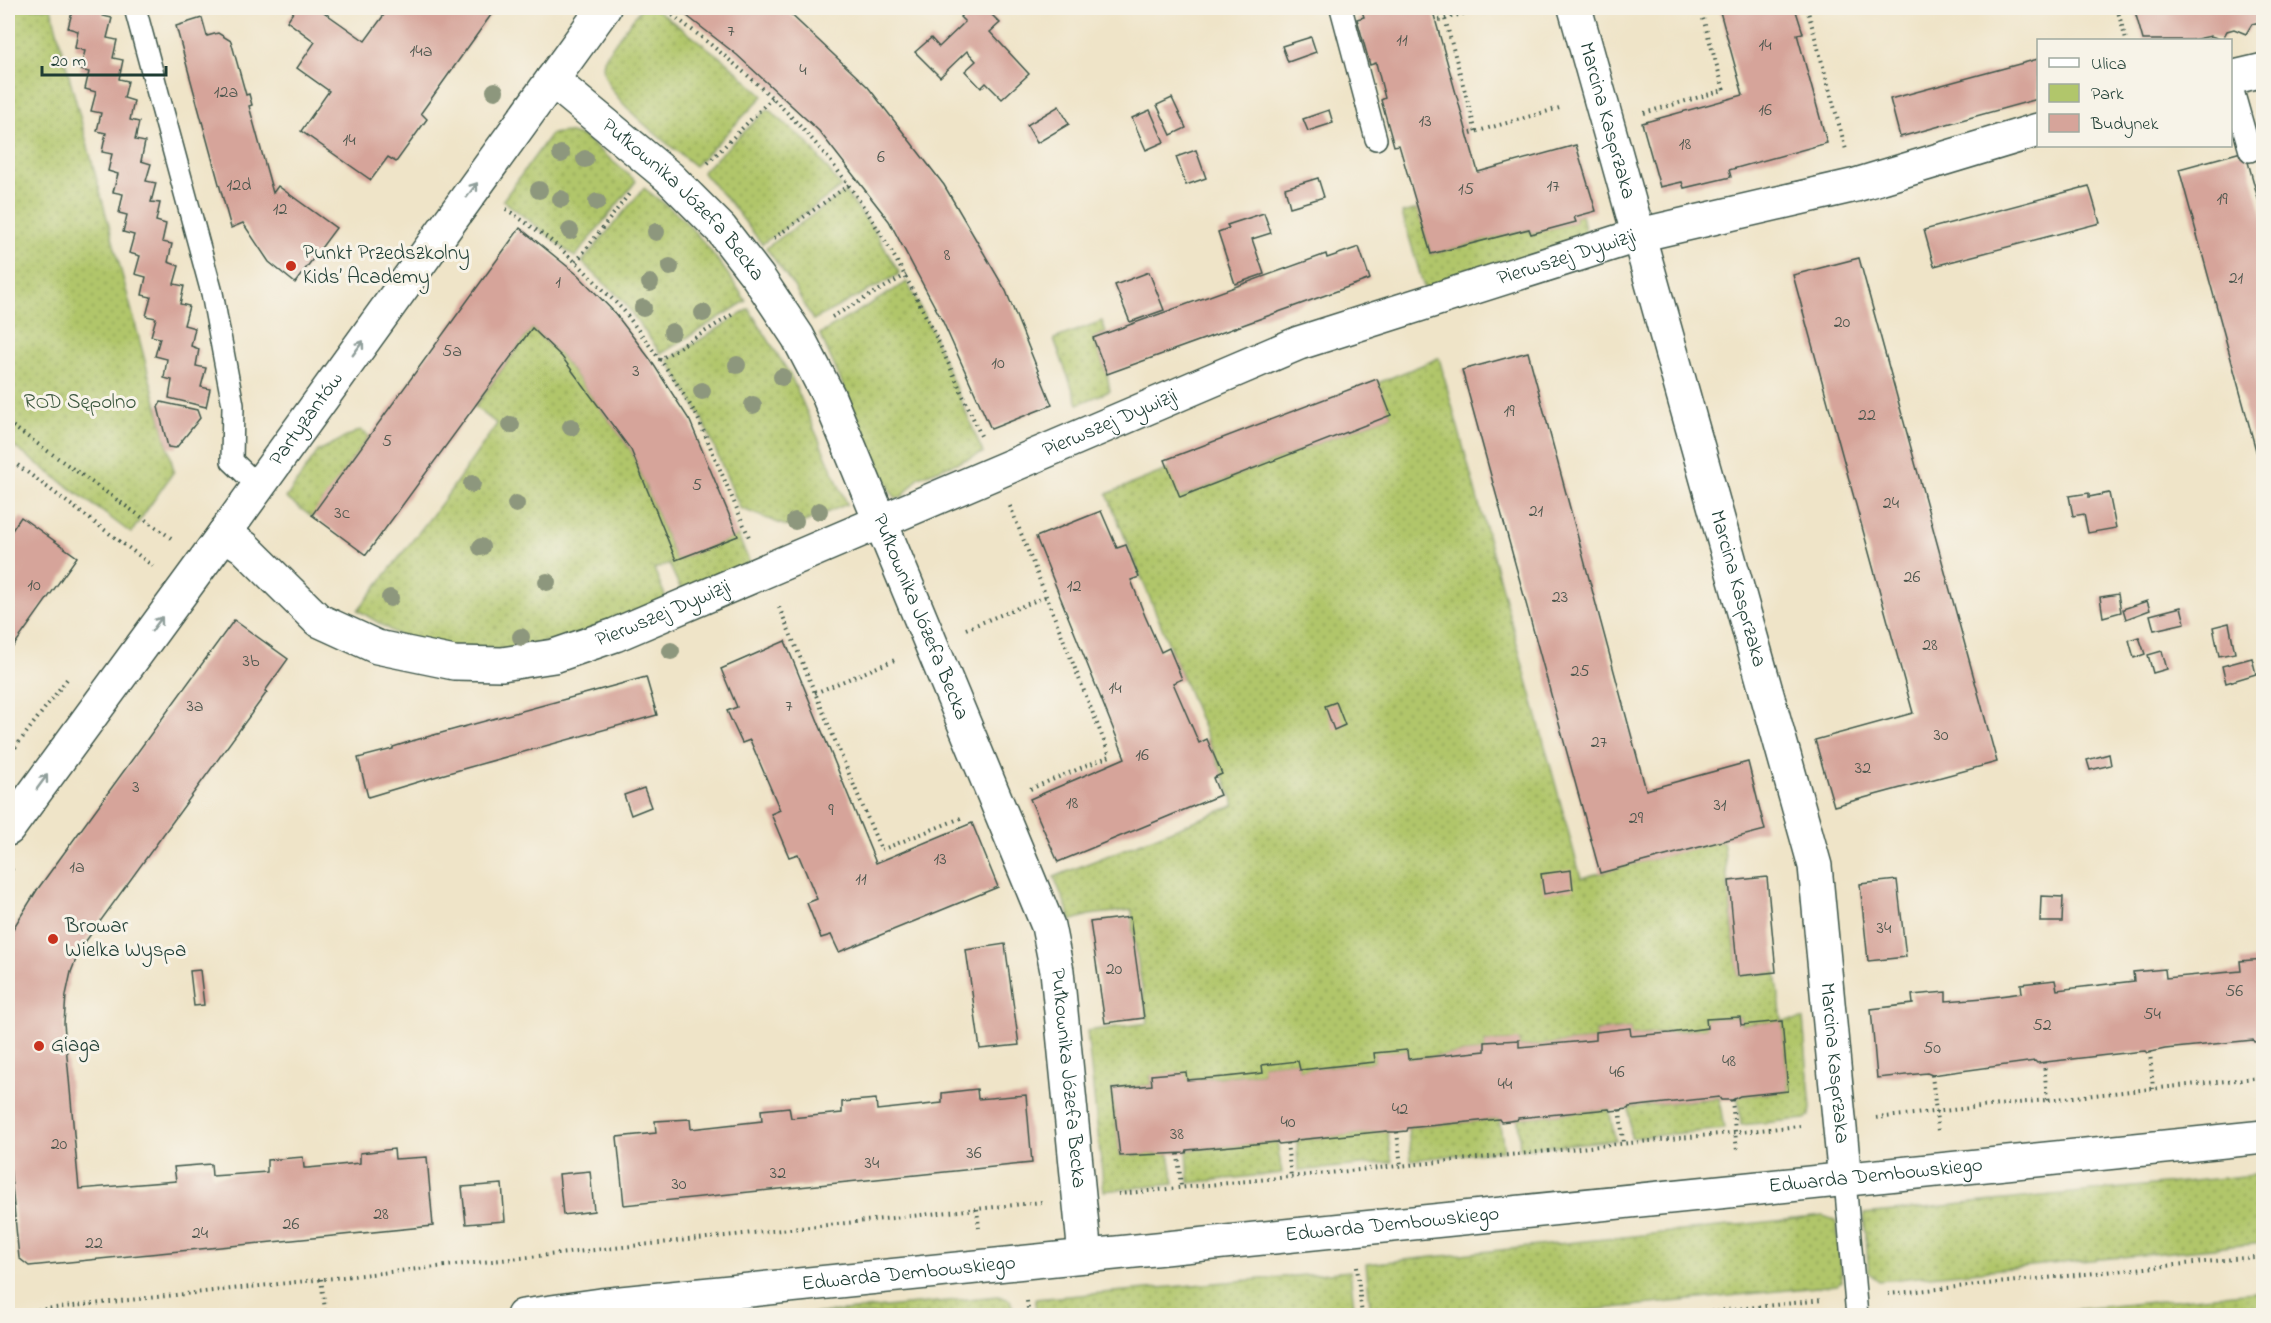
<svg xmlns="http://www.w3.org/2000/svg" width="2271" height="1323" font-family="'Indie Flower',sans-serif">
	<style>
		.green { fill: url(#green-dots); stroke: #688250; stroke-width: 1.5 }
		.building { fill: #d6a49a }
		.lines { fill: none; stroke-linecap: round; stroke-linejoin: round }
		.service-casing { stroke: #3e564a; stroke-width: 24 }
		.minor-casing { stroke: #3e564a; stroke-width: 36 }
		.tertiary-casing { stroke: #3e564a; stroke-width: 36 }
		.path { stroke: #3e564a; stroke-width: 4; stroke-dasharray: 1.5 4.5; stroke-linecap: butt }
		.service { stroke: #fff; stroke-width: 21 }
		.minor { stroke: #fff; stroke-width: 33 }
		.tertiary { stroke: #fff; stroke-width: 33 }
		.tree { fill: #8d977d }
		.oneway { stroke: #8f9e9a }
		.poi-dot { fill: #c8321e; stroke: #f7f3e8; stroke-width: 2 }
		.labels { text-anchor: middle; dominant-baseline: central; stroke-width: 6; stroke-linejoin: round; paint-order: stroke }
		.number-label { font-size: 18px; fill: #4d574e }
		.street-label { font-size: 21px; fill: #1f3d34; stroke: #f7f3e8 }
		.poi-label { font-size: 21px; fill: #1f3d34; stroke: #f7f3e8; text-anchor: start }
		.park-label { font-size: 21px; fill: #3c583f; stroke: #f7f3e8 }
	</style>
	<defs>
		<pattern id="green-dots" width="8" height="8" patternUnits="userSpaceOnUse" patternTransform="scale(1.5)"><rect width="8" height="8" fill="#b1c66b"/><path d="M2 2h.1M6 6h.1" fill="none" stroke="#8fa259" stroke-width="1.8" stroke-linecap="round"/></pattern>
	</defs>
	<rect width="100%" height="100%" fill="#f7f3e8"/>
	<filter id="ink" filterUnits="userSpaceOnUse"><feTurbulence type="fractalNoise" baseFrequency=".0167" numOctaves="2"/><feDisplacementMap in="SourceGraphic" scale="12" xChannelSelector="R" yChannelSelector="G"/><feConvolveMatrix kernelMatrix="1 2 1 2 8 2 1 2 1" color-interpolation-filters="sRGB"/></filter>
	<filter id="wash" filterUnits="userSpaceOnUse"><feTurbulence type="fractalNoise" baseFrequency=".008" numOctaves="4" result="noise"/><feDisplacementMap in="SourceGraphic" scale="24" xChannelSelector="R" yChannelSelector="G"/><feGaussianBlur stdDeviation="1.35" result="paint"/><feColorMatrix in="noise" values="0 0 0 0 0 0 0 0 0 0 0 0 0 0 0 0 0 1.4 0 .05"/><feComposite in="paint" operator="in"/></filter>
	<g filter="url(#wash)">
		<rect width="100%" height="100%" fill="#efe4c8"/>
		<g class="green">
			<polygon points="8,8 51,8 168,447 174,471 131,533 8,442"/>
			<path d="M641,8H654L728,63L763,96L695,166C673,147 594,92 604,61C607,51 634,18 641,8Z"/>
			<polygon points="768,109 808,143 841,187 762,244 732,205 702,172"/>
			<polygon points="567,132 584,137 636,181 575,257 503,200 551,134"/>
			<path d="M644,188C655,197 667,205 677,214C704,239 726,270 746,301L661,354L623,301L582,262Z"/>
			<polygon points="845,192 874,230 899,272 898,275 813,320 793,285 766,248"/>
			<polygon points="1418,209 1431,254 1529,229 1531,234 1575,222 1574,217 1582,215 1588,244 1425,291 1402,213"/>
			<polygon points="907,282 930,327 983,453 919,477 901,498 896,498 891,492 820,334"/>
			<polygon points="749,309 791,376 847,504 791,528 740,508 701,416 668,360"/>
			<polygon points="1102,321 1106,333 1093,338 1107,374 1110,391 1078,404 1054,339"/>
			<polygon points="532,328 562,357 631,450 676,560 738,536 750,563 682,592 669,564 654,569 666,598 574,636 508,650 471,650 406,640 358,610 441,504 497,424 475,407"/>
			<polygon points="1439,358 1581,878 1723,840 1738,976 1776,972 1782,1021 1803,1019 1811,1108 1810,1115 1805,1119 1741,1125 1738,1098 1740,1096 1788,1091 1782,1021 1741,1025 1740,1017 1707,1019 1707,1028 1631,1036 1630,1028 1596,1031 1596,1040 1519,1047 1519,1040 1485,1042 1485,1051 1408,1059 1407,1050 1374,1054 1375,1062 1300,1070 1298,1061 1263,1065 1263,1073 1187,1080 1151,1076 1152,1085 1112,1089 1120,1156 1169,1153 1174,1184 1104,1191 1087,1031 1148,1023 1133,931 1132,910 1089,915 1070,921 1069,913 1054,877 1235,805 1107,494 1169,469 1181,497 1391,415 1378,383"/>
			<polygon points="360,430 369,436 312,517 286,498 318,451"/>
			<polygon points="1719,1098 1724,1129 1631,1138 1629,1107"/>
			<polygon points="1609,1109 1615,1140 1520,1149 1518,1118"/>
			<polygon points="1499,1119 1504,1150 1411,1160 1408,1128"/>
			<polygon points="1387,1131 1392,1162 1298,1171 1297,1140"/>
			<polygon points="1277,1142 1282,1173 1189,1183 1187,1150"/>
			<polygon points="2263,1174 2263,1243 1879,1281 1869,1273 1864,1214"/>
			<polygon points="1823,1216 1835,1220 1837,1227 1842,1281 1837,1285 1545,1315 1371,1315 1366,1264"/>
			<polygon points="1350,1271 1355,1315 1036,1315 1035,1299"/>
			<polygon points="2263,1291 2263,1315 2020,1315"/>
			<polygon points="998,1296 1010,1300 1016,1315 803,1315"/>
		</g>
		<g id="blocks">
			<g class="building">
				<polygon points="73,8 104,8 103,16 112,18 107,38 117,40 113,58 123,60 119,79 128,81 124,98 134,101 130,120 139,122 135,140 145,142 141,161 151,164 146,181 156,183 151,202 160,203 156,221 166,224 162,242 172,244 168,262 179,266 174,284 184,286 180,304 189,306 184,325 195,328 191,346 199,349 196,366 206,368 201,387 210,389 206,407 169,398 172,380 164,378 167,359 155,356 160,338 151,336 156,318 146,316 151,297 142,295 146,277 135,274 140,256 129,253 134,235 123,232 127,215 119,213 123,194 113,192 118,174 108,171 112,154 102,152 106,133 97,131 101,113 91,111 96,92 85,89 89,72 80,70 85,51 75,48 78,31 68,28"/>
				<polygon points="296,8 318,8 365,41 389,8 496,8 421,113 427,119 396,162 388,157 371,180 301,131 329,91 297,68 315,42 287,21"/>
				<polygon points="680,8 784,8 868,87 944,185 1006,291 1052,405 991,429 943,322 889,221 819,131 737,55 678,9"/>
				<polygon points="970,8 985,8 1000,23 990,32 1029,74 1002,99 986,83 981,88 965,71 976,61 967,51 940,77 915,52 931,38 939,47 965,22 960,17"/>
				<polygon points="1361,8 1432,8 1478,172 1576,145 1596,211 1574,217 1576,222 1531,234 1529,229 1431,254 1399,145 1394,146 1381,100 1385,98 1376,63 1370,65 1357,19 1364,17"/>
				<polygon points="1719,8 1795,8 1803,33 1797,34 1827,143 1729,170 1731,177 1684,188 1682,182 1660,187 1642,123 1743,95"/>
				<polygon points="2134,8 2264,8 2264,21 2252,24 2246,34 2234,29 2227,31 2222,40 2211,36 2192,40 2143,40"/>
				<polygon points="202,18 207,36 218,33 231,41 246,95 249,94 252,105 249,106 273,193 278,186 336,228 295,283 269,262 243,223 231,228 176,26"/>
				<polygon points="1311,37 1316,52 1288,62 1282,46"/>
				<polygon points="2038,59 2038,99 1900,137 1890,99"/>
				<polygon points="1172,98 1186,128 1171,135 1157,105"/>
				<polygon points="1059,106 1069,124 1037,143 1027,125"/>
				<polygon points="1150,110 1164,142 1146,150 1132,118"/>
				<polygon points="1329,110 1333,123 1308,131 1303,119"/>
				<polygon points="1196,150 1206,178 1186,185 1176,157"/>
				<polygon points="2245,151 2264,220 2263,476 2179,169"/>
				<polygon points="1318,178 1324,197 1290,207 1285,188"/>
				<polygon points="2089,186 2100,223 1934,266 1924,230"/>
				<polygon points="1264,213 1271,233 1252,239 1264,274 1235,284 1218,232 1229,228 1227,225"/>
				<polygon points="520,228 578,275 614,312 650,359 690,421 738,536 676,560 631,450 562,357 532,328 366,555 312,515"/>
				<polygon points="1359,247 1370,279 1107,374 1093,338 1326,254 1327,258"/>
				<polygon points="1859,258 1997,762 1834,806 1815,740 1913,713 1793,275"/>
				<polygon points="1149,272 1164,310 1130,322 1115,285"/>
				<polygon points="1528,352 1646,790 1748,762 1765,830 1600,873 1462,370"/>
				<polygon points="1377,379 1391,415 1180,497 1165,460"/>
				<polygon points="161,402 197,410 200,418 176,448 168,447 158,407"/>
				<polygon points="2089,493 2089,497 2109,493 2116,528 2088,533 2084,514 2073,516 2069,496"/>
				<polygon points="1101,511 1117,548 1126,545 1139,577 1131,580 1145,616 1161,652 1169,648 1182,679 1173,683 1199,743 1207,739 1222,774 1213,778 1220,795 1058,862 1030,799 1125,758 1036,537"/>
				<polygon points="21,517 77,557 8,654 8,536"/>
				<polygon points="2118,594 2121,612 2103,617 2100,597"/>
				<polygon points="2147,601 2150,610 2126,619 2123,609"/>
				<polygon points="2181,607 2185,623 2154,630 2150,615"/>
				<polygon points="234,620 288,659 265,691 267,692 80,949 71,972 66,995 64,1023 79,1189 176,1181 174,1167 211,1164 212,1176 241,1174 267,1172 267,1160 303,1157 304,1168 308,1168 360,1163 360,1153 394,1149 395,1159 427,1157 433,1226 29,1266 19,1258 8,1145 8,942 14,927 37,890"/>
				<polygon points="2229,623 2235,653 2219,656 2213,627"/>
				<polygon points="2139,637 2145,654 2134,658 2129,640"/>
				<polygon points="785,641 876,863 972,823 998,887 839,952 831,935 821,938 807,903 817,899 798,854 789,857 771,814 780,810 750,740 742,743 727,711 737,707 721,669"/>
				<polygon points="2162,651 2167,669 2153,673 2148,655"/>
				<polygon points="2252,658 2256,674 2226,683 2222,666"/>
				<polygon points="646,677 657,715 441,775 368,797 358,758 393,749 393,747 412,741"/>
				<polygon points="1336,702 1345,725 1334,730 1325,706"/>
				<polygon points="2109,754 2111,765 2090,770 2087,760"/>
				<polygon points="644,788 651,807 631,815 624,795"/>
				<polygon points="1571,870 1573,889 1544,894 1541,874"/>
				<polygon points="1767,877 1776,972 1738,976 1729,881"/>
				<polygon points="1897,880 1906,957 1868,961 1860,884"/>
				<polygon points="2041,896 2063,897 2062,922 2040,922"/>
				<polygon points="1130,917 1144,1018 1105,1023 1090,922"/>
				<polygon points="1005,944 1019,1045 980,1049 966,950"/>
				<polygon points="2264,959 2264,1041 2254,1042 2253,1040 2165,1049 2147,1053 2145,1051 2134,1052 2037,1063 2035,1061 1932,1075 1927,1073 1877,1078 1871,1009 1913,1004 1912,995 1946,992 1946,1001 1984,998 2022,993 2021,984 2055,980 2057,990 2134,981 2133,972 2165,969 2166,978 2241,971 2240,961"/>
				<polygon points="200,970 204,1005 194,1006 190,971"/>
				<polygon points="1740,1017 1741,1025 1782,1021 1788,1091 1740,1096 1732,1100 1721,1100 1719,1097 1629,1107 1628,1109 1620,1110 1611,1111 1609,1109 1518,1118 1517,1120 1501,1122 1499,1119 1408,1128 1407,1131 1397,1132 1388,1132 1387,1131 1297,1140 1296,1142 1279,1144 1277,1142 1187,1150 1186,1153 1120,1156 1112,1089 1152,1085 1151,1075 1186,1072 1187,1080 1225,1077 1263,1073 1262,1065 1298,1061 1300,1070 1336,1066 1375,1062 1374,1053 1407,1050 1408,1059 1447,1055 1485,1051 1485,1042 1519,1040 1519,1047 1596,1040 1596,1032 1630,1028 1631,1036 1670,1033 1707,1028 1706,1019"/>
				<polygon points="977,1089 978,1099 1026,1095 1032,1163 624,1205 617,1137 656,1133 655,1121 690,1119 691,1129 762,1121 761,1110 789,1107 791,1118 842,1113 842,1102 876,1099 877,1110 942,1103 942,1093"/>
				<polygon points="590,1171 594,1211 563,1215 559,1174"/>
				<polygon points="502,1184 505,1221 466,1224 462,1187"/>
			</g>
		</g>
	</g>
	<g filter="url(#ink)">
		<use href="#blocks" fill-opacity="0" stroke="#3e564a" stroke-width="1.5"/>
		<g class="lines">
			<g class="service-casing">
				<g id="service">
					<polyline points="135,8 212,293 233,405 232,461 258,486"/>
					<polyline points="1341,8 1376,139"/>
					<polyline points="2230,80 2250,151"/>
					<polyline points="1845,1181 1857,1316"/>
				</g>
			</g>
			<g class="minor-casing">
				<g id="minor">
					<path id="s1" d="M1575,8L1815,866L1845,1181"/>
					<polyline points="2230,78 2264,70"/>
					<path id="s2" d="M552,80L669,177L721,229L758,277L798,337L828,395L1048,926L1057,971L1085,1256"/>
					<path id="s3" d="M224,534L244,547L318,620L377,647L454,663L502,664L554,656L615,635L1299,343L1639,235L1856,185L2038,130"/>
					<path id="s4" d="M8,829L224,534L604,8"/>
				</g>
			</g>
			<g class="tertiary-casing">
				<g id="tertiary">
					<path id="s5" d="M523,1316L601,1305L2264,1137"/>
				</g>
			</g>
			<g class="path">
				<path d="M663,8C732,59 799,115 849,186C905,263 943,351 982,438"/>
				<polyline points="1442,8 1476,132"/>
				<polyline points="1807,8 1846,150"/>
				<polyline points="2117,8 2126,40"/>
				<polyline points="1439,20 1485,8"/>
				<polyline points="1644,113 1724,90 1700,8"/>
				<polyline points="1471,133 1563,107"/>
				<polyline points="708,163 772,98"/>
				<polyline points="2259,181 2264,198"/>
				<polyline points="506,209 548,238 579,265 624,311 672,376 697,416 749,537"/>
				<polyline points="774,238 849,185"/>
				<polyline points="576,262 629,194"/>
				<polyline points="832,317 906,275"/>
				<polyline points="659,360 735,313"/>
				<polyline points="8,423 174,540"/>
				<polyline points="8,458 153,566"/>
				<polyline points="1010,506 1110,756 1030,789"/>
				<polyline points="779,607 881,850 961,818"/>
				<polyline points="966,629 1047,596"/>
				<polyline points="815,693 897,659"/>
				<polyline points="8,757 67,679"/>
				<polyline points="8,874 14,866"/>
				<polyline points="8,910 8,912"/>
				<polyline points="2260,1042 2264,1075"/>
				<polyline points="2150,1052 2153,1089"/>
				<polyline points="2044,1062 2047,1100"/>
				<polyline points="1932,1075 1938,1131"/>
				<polyline points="1732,1100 1737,1151"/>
				<polyline points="1620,1110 1623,1143"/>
				<polyline points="1876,1118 2264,1077"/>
				<polyline points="1397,1132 1401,1166"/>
				<polyline points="1287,1143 1291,1177"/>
				<polyline points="1178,1154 1181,1187"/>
				<polyline points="1118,1194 1800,1126"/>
				<polyline points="977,1209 979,1228"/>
				<polyline points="1357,1266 1362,1316"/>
				<polyline points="321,1279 325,1309"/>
				<polyline points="1888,1294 2264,1256"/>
				<polyline points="1027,1301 1029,1316"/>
				<polyline points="8,1313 1042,1202"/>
				<polyline points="1669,1316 1823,1300"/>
			</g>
			<use href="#service" class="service"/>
			<use href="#minor" class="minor"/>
			<use href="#tertiary" class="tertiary"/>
		</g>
		<g class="tree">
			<circle cx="495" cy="91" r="9"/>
			<circle cx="561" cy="154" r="9"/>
			<circle cx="585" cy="159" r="9"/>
			<circle cx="539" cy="190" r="9"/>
			<circle cx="561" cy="199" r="9"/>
			<circle cx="597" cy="202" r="9"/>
			<circle cx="570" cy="231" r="9"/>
			<circle cx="656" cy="232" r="9"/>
			<circle cx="670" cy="267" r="9"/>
			<circle cx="650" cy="283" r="9"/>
			<circle cx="643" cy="308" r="9"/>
			<circle cx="703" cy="313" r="9"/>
			<circle cx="672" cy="332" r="9"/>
			<circle cx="737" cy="365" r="9"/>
			<circle cx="782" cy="377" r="9"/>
			<circle cx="702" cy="391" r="9"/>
			<circle cx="753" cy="405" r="9"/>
			<circle cx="511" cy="425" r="9"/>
			<circle cx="571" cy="427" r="9"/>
			<circle cx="472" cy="484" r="9"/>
			<circle cx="516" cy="504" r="9"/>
			<circle cx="819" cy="511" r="9"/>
			<circle cx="795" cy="521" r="9"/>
			<circle cx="481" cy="547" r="9"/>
			<circle cx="547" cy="582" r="9"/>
			<circle cx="390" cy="598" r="9"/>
			<circle cx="521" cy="637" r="9"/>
			<circle cx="671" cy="651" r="9"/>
		</g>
		<defs><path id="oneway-shaft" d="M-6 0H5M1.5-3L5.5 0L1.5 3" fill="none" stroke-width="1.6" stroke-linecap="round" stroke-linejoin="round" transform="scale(1.5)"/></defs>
		<g class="oneway">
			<use href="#oneway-shaft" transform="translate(472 190) rotate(-54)"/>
			<use href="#oneway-shaft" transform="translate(358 348) rotate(-54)"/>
			<use href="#oneway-shaft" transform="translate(157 624) rotate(-54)"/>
			<use href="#oneway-shaft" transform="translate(42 782) rotate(-54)"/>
		</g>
	</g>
	<g class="poi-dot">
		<circle cx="291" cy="266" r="6"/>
		<circle cx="53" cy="939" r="6"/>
		<circle cx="39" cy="1046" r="6"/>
	</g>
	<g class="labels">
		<g class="number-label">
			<text x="731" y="32">7</text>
			<text x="1402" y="41">11</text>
			<text x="1765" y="46">14</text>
			<text x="421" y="52">14a</text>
			<text x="803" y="71">4</text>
			<text x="226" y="93">12a</text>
			<text x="1765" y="111">16</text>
			<text x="1425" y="122">13</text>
			<text x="349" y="141">14</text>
			<text x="1685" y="145">18</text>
			<text x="881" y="158">6</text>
			<text x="239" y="186">12d</text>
			<text x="1553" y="187">17</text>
			<text x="1466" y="190">15</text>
			<text x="2222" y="200">19</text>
			<text x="280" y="210">12</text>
			<text x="947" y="256">8</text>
			<text x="2236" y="279">21</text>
			<text x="558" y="283">1</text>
			<text x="1842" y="323">20</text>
			<text x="452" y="352">5a</text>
			<text x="998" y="364">10</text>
			<text x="636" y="372">3</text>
			<text x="1509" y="412">19</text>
			<text x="1867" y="416">22</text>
			<text x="387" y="442">5</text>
			<text x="697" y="486">5</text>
			<text x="1891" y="504">24</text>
			<text x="1536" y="512">21</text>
			<text x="342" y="514">3c</text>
			<text x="1912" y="578">26</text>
			<text x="34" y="586">10</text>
			<text x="1074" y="587">12</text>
			<text x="1560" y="598">23</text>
			<text x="1930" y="646">28</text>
			<text x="251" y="662">3b</text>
			<text x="1580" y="672">25</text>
			<text x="1115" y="689">14</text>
			<text x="195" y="707">3a</text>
			<text x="789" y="707">7</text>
			<text x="1941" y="736">30</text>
			<text x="1599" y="743">27</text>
			<text x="1142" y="756">16</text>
			<text x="1863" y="769">32</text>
			<text x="136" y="788">3</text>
			<text x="1072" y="804">18</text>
			<text x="1720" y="806">31</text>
			<text x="831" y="811">9</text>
			<text x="1636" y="819">29</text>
			<text x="940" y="860">13</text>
			<text x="77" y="868">1a</text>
			<text x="861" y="880">11</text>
			<text x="1884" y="929">34</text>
			<text x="1114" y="970">20</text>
			<text x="2234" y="992">56</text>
			<text x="2152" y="1015">54</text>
			<text x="2042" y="1026">52</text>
			<text x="1932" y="1049">50</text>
			<text x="1729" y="1062">48</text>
			<text x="1617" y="1073">46</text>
			<text x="1505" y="1085">44</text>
			<text x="1400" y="1110">42</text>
			<text x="1288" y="1123">40</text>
			<text x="1177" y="1135">38</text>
			<text x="59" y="1145">20</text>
			<text x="974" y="1154">36</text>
			<text x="872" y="1164">34</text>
			<text x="778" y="1174">32</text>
			<text x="679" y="1185">30</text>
			<text x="381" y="1215">28</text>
			<text x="291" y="1225">26</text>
			<text x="200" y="1234">24</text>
			<text x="94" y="1244">22</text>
		</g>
		<g class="street-label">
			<text stroke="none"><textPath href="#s1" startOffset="117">Marcina Kasprzaka</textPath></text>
			<text stroke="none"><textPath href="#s2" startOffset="178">Pułkownika Józefa Becka</textPath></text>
			<text stroke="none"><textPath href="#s3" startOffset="1461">Pierwszej Dywizji</textPath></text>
			<text stroke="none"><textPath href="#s4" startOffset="507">Partyzantów</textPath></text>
			<text stroke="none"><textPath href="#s3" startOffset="975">Pierwszej Dywizji</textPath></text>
			<text stroke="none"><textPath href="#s1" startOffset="603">Marcina Kasprzaka</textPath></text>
			<text stroke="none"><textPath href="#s3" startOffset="489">Pierwszej Dywizji</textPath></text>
			<text stroke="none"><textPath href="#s2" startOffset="664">Pułkownika Józefa Becka</textPath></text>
			<text stroke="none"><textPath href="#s1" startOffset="1089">Marcina Kasprzaka</textPath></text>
			<text stroke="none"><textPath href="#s2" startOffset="1152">Pułkownika Józefa Becka</textPath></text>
			<text stroke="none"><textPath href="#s5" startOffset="1360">Edwarda Dembowskiego</textPath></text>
			<text stroke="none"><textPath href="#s5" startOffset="874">Edwarda Dembowskiego</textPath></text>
			<text stroke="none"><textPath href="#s5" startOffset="388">Edwarda Dembowskiego</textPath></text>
		</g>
		<g class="poi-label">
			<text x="303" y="254">Punkt Przedszkolny<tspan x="303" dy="24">Kids’ Academy</tspan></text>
			<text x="65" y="927">Browar<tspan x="65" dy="24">Wielka Wyspa</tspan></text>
			<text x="51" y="1046">Giaga</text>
		</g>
		<g class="park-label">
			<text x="80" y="403">ROD Sępolno</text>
		</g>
	</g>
	<rect width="2271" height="1323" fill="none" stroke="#f7f3e8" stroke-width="30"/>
	<rect x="2037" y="39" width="195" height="108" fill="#f7f3e8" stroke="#a1aaa0" stroke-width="1.5"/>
	<rect x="2049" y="58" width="30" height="9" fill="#ffffff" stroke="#a1aaa0" stroke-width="1.5"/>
	<text x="2091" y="69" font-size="18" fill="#1f3d34">Ulica</text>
	<rect x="2049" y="84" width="30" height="18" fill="#b1c66b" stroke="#a1aaa0" stroke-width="1.5"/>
	<text x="2091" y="99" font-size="18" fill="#1f3d34">Park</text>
	<rect x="2049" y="114" width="30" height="18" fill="#d6a49a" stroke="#a1aaa0" stroke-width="1.5"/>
	<text x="2091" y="129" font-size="18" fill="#1f3d34">Budynek</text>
	<path d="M42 66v9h124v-9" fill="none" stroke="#1f3d34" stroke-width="3"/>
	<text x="51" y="66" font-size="18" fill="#1f3d34" stroke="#f7f3e8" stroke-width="4.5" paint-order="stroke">20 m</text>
</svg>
